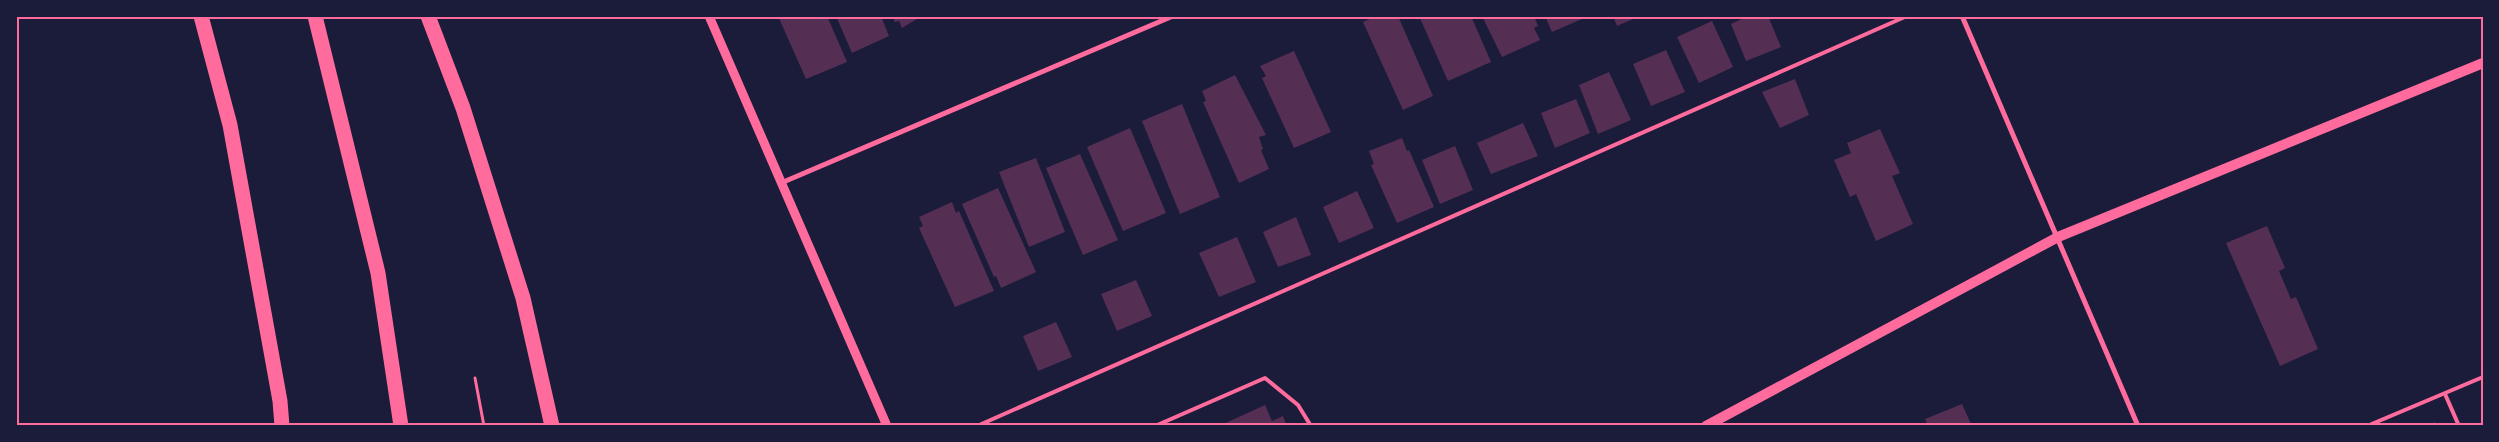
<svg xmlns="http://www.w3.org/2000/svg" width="2499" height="442" font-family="Overpass,sans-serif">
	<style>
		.building { fill: #542f53 }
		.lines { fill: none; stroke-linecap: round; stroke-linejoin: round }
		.path { stroke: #ff6b9d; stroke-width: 3 }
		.service { stroke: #ff6b9d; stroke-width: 4 }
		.minor { stroke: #ff6b9d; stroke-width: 5 }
		.tertiary { stroke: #ff6b9d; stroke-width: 9 }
		.secondary { stroke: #ff6b9d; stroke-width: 10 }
		.motorway { stroke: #ff6b9d; stroke-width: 15 }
		.neatline { fill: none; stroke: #ff6b9d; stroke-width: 2 }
	</style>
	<rect width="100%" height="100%" fill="#1b1b3a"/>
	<g class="building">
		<polygon points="778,16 827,16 847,62 806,79"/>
		<polygon points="836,16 881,16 889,36 852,53"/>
		<polygon points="892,16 922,16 902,28 899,21 895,22"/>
		<polygon points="1376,16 1398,16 1433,96 1403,110 1363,22"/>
		<polygon points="1419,16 1471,16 1491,62 1448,81"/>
		<polygon points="1482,16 1534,16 1538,26 1534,28 1540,40 1502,57"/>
		<polygon points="1545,16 1589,16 1552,32"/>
		<polygon points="1613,16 1640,16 1617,26"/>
		<polygon points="1748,16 1768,16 1781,47 1746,61 1731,24"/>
		<polygon points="1712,21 1733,67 1699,83 1677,37"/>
		<polygon points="1666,50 1685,92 1651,106 1633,64"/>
		<polygon points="1294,51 1331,132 1294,148 1262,78 1266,76 1260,66"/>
		<polygon points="1609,72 1631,120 1598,134 1579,85"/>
		<polygon points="1235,75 1266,135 1259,137 1263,149 1261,150 1269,169 1239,183 1203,102 1206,101 1202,91"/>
		<polygon points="1795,79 1809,115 1780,128 1762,92"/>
		<polygon points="1576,99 1590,133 1555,148 1541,113"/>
		<polygon points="1182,104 1220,197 1180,214 1142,121"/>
		<polygon points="1523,123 1538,156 1491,174 1477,143"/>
		<polygon points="1130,128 1166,213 1123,231 1087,147"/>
		<polygon points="1880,129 1900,173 1892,176 1913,224 1876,241 1856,194 1850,197 1834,160 1851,153 1847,143"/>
		<polygon points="1402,138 1407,151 1409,150 1434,207 1397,223 1371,165 1374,164 1369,151"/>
		<polygon points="1455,146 1473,190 1440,204 1422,160"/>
		<polygon points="1080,154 1118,240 1083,255 1046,168"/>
		<polygon points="1036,158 1065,232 1029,247 999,172"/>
		<polygon points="998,188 1036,272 1001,288 996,276 994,277 962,204"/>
		<polygon points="1357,191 1374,228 1339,243 1323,207"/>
		<polygon points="952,202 956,213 959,211 994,291 955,307 919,228 923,226 919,217"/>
		<polygon points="1296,217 1311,255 1278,267 1263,232"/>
		<polygon points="2267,226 2285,268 2279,271 2291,299 2296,297 2318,349 2280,366 2226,243"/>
		<polygon points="1237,237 1256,282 1219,297 1199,253"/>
		<polygon points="1136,280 1152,316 1117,331 1101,294"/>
		<polygon points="1056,322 1072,357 1038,371 1023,336"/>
		<polygon points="1962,404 1972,426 1928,426 1925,419"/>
		<polygon points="1265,405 1272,421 1283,416 1287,426 1219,426"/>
		<polygon points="2435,422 2437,426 2425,426"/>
	</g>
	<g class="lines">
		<polyline class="path" points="475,378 484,426"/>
		<g class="service">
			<polyline points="2445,394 2459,426"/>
			<polyline points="977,426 1907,16"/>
			<polyline points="1155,426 1265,378 1298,405 1311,426"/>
			<polyline points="2367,426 2483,377"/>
		</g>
		<g class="minor">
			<polyline points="1962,16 2138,426"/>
			<polyline points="781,183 1173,16"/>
		</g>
		<polyline class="tertiary" points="709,16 887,426"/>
		<polyline class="secondary" points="1706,426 2058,237 2483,63"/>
		<g class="motorway">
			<polyline points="201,16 230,125 280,401 282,426"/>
			<polyline points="315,16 378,273 401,426"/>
			<polyline points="428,16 463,108 523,298 552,426"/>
		</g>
	</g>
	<rect width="2499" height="442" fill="none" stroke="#1b1b3a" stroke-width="35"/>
	<rect x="18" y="18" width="2464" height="406" class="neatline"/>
</svg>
